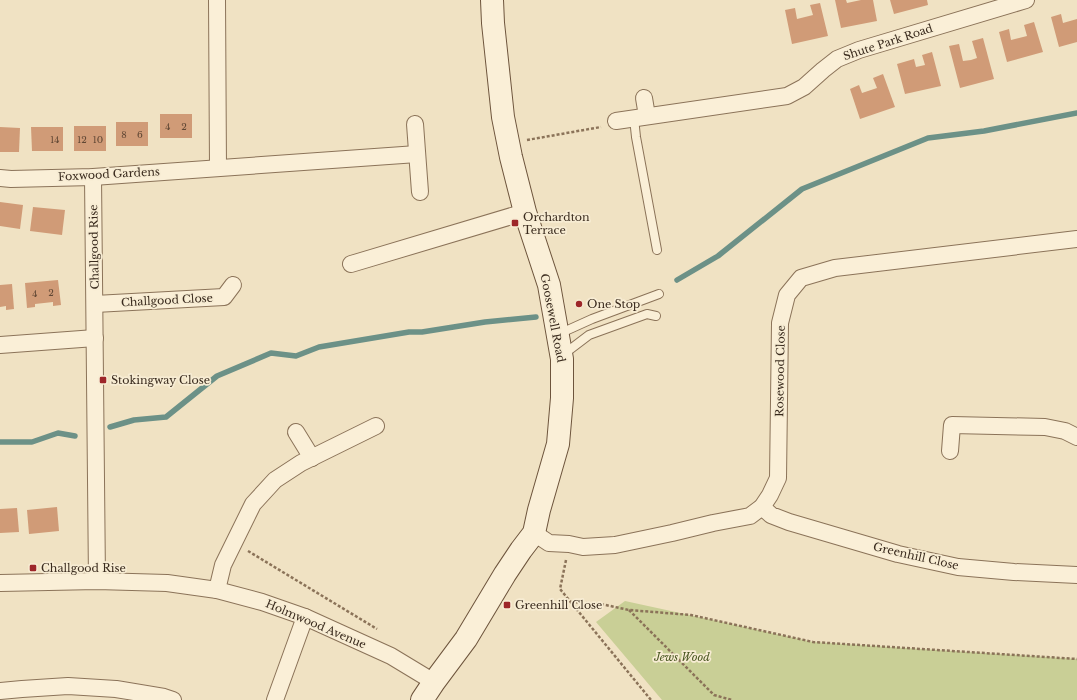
<svg xmlns="http://www.w3.org/2000/svg" width="1077" height="700" font-family="'Libre Baskerville',serif">
	<style>
		.green { fill: #c9cf96 }
		.lines { fill: none; stroke-linecap: round; stroke-linejoin: round }
		.stream { stroke: #6c9187; stroke-width: 5.5 }
		.building { fill: #d09b77 }
		.lane-casing { stroke: #8b7359; stroke-width: 10 }
		.street-casing { stroke: #8b7359; stroke-width: 18 }
		.secondary-casing { stroke: #6d543c; stroke-width: 24 }
		.path { stroke: #8b7359; stroke-width: 2.5; stroke-dasharray: 3 2; stroke-linecap: butt }
		.lane { stroke: #faefd7; stroke-width: 8 }
		.street { stroke: #faefd7; stroke-width: 16 }
		.secondary { stroke: #faefd7; stroke-width: 22 }
		.poi-dot { fill: #9d2629; stroke: #f7ecd3; stroke-width: 1.5 }
		.labels { text-anchor: middle; dominant-baseline: central; stroke-width: 3.5; stroke-linejoin: round; paint-order: stroke }
		.number-label { font-size: 9px; fill: #604734 }
		.street-label { font-size: 11px; fill: #3a2b1e; stroke: #f7ecd3 }
		.poi-label { font-size: 11px; fill: #3a2b1e; stroke: #f7ecd3; text-anchor: start }
		.park-label { font-size: 11px; font-style: italic; fill: #4b5823; stroke: #f7ecd3 }
	</style>
	<rect width="100%" height="100%" fill="#f0e2c3"/>
	<polygon class="green" points="625,601 813,642 1077,659 1077,700 662,700 596,622"/>
	<g class="lines">
		<g class="stream">
			<polyline points="677,280 718,256 802,189 928,138 984,131 1077,113"/>
			<polyline points="110,427 134,420 166,417 217,376 271,353 296,356 319,347 409,332 422,332 485,322 536,317"/>
			<polyline points="0,442 32,442 58,433 75,436"/>
		</g>
	</g>
	<g class="building">
		<polygon points="835,0 846,0 847,3 861,0 873,0 877,21 841,28"/>
		<polygon points="890,0 927,0 928,5 894,14"/>
		<polygon points="820,3 828,36 792,44 785,10 795,8 797,19 813,15 810,5"/>
		<polygon points="1061,14 1063,23 1077,19 1077,42 1059,47 1051,17"/>
		<polygon points="1034,22 1043,52 1007,62 999,32 1009,29 1011,40 1027,36 1024,25"/>
		<polygon points="983,38 994,79 960,88 949,46 959,44 963,61 971,60 977,58 972,41"/>
		<polygon points="932,52 941,86 905,94 897,64 914,59 916,67 925,65 922,55"/>
		<polygon points="883,74 895,107 860,119 850,89 859,85 862,93 877,88 873,78"/>
		<rect x="160" y="114" width="32" height="24"/>
		<rect x="116" y="122" width="32" height="24"/>
		<rect x="74" y="126" width="32" height="25"/>
		<polygon points="0,127 20,128 19,152 0,152"/>
		<polygon points="31,127 63,127 63,151 32,151"/>
		<polygon points="0,202 23,205 20,229 0,226"/>
		<polygon points="33,207 65,210 62,235 30,231"/>
		<polygon points="58,280 61,305 53,306 53,302 35,304 35,307 27,308 25,283"/>
		<polygon points="12,284 14,309 6,310 6,306 0,307 0,285"/>
		<polygon points="57,507 59,531 29,534 27,510"/>
		<polygon points="17,508 19,532 0,533 0,509"/>
	</g>
	<g class="lines">
		<g class="lane-casing">
			<g id="lane">
				<polyline points="634,118 636,137 657,250"/>
				<polyline points="561,333 592,319 659,294"/>
				<polyline points="564,354 589,335 647,314 656,316"/>
			</g>
		</g>
		<g class="street-casing">
			<g id="street">
				<polyline points="217,0 218,167"/>
				<polyline points="644,98 647,116"/>
				<polyline points="616,121 787,96 804,87 823,70 837,59 859,50 1026,0"/>
				<polyline points="415,124 420,192"/>
				<polyline points="93,177 97,581"/>
				<polyline points="0,178 11,179 93,177 417,154"/>
				<polyline points="351,264 525,212"/>
				<polyline points="95,304 224,297 233,285"/>
				<polyline points="0,345 95,338"/>
				<polyline points="296,432 312,458"/>
				<polyline points="950,451 952,425 1045,427 1065,431 1077,437"/>
				<polyline points="762,507 771,515 789,522 898,554 958,567 1014,572 1077,575"/>
				<polyline points="534,533 549,543 569,544 583,547 615,545 672,533 713,523 750,516 762,507 770,495 778,478 780,323 787,295 801,278 835,268 1077,239"/>
				<polyline points="0,583 97,581 167,583 217,590 262,602 305,617 391,656 434,682"/>
				<polyline points="217,590 223,565 253,504 275,480 301,463 376,426"/>
				<polyline points="0,691 22,689 68,686 116,689 164,697 173,700"/>
				<polyline points="275,700 305,617"/>
			</g>
		</g>
		<g class="secondary-casing">
			<polyline id="secondary" points="422,700 434,682 466,639 505,574 521,550 534,533 539,510 558,444 562,398 562,359 549,285 525,212 511,157 503,117 493,23 492,0"/>
		</g>
		<g class="path">
			<polyline points="527,140 601,127"/>
			<polyline points="248,551 377,629"/>
			<polyline points="566,560 560,589 651,700"/>
			<polyline points="571,602 601,604 629,610 691,615 813,642 1077,659"/>
			<polyline points="629,610 714,695 732,700"/>
		</g>
		<use href="#lane" class="lane"/>
		<use href="#street" class="street"/>
		<use href="#secondary" class="secondary"/>
	</g>
	<g class="poi-dot">
		<rect x="511" y="219" width="8" height="8" rx="2"/>
		<circle cx="579" cy="304" r="4"/>
		<rect x="99" y="376" width="8" height="8" rx="2"/>
		<rect x="29" y="564" width="8" height="8" rx="2"/>
		<rect x="503" y="601" width="8" height="8" rx="2"/>
	</g>
	<g class="labels">
		<g class="number-label">
			<text x="168" y="126">4</text>
			<text x="184" y="126">2</text>
			<text x="124" y="134">8</text>
			<text x="140" y="134">6</text>
			<text x="55" y="139">14</text>
			<text x="82" y="139">12</text>
			<text x="98" y="139">10</text>
			<text x="51" y="292">2</text>
			<text x="35" y="293">4</text>
		</g>
		<g class="street-label">
			<text transform="translate(888 42) rotate(-18)">Shute Park Road</text>
			<text transform="translate(109 174) rotate(-3)">Foxwood Gardens</text>
			<text transform="translate(94 247) rotate(-91)">Challgood Rise</text>
			<text transform="translate(167 300) rotate(-3)">Challgood Close</text>
			<text transform="translate(553 318) rotate(79)">Goosewell Road</text>
			<text transform="translate(780 371) rotate(-89)">Rosewood Close</text>
			<text transform="translate(916 556) rotate(13)">Greenhill Close</text>
			<text transform="translate(316 624) rotate(23)">Holmwood Avenue</text>
		</g>
		<g class="poi-label">
			<text x="523" y="217">Orchardton<tspan x="523" dy="13">Terrace</tspan></text>
			<text x="587" y="304">One Stop</text>
			<text x="111" y="380">Stokingway Close</text>
			<text x="41" y="568">Challgood Rise</text>
			<text x="515" y="605">Greenhill Close</text>
		</g>
		<g class="park-label">
			<text x="682" y="657">Jews Wood</text>
		</g>
	</g>
</svg>
